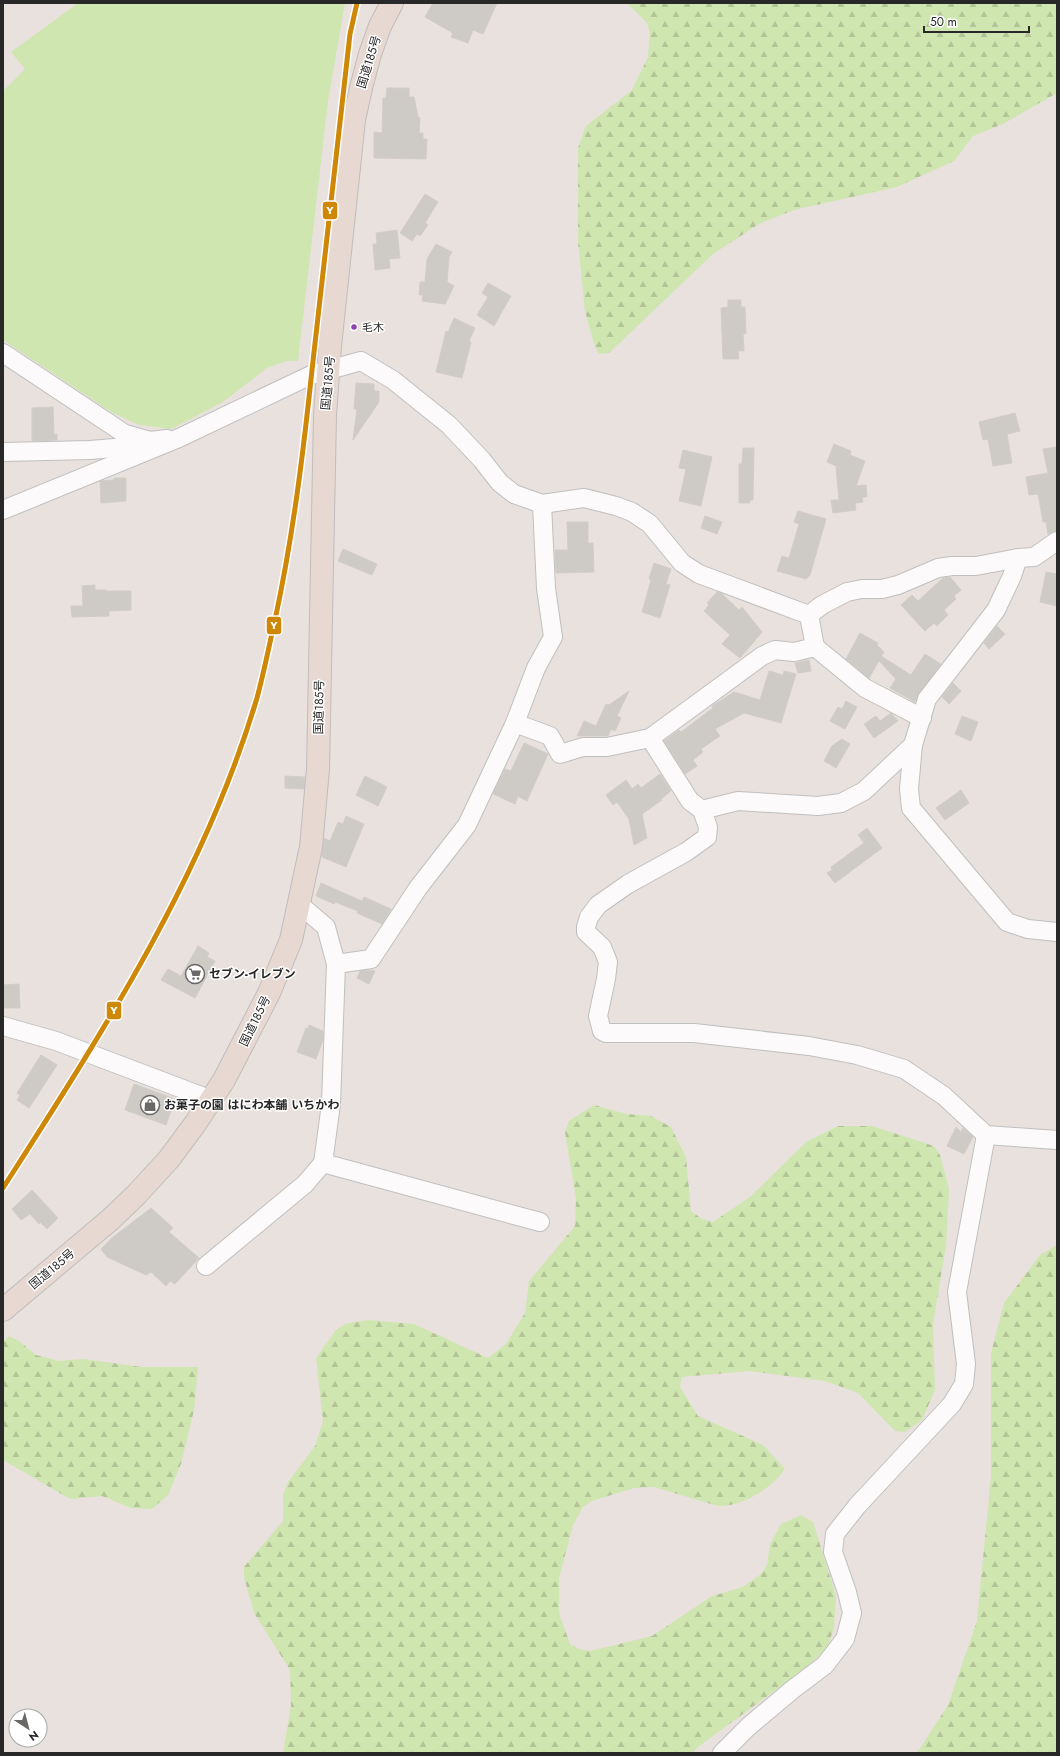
<svg xmlns="http://www.w3.org/2000/svg" width="1060" height="1756" font-family="Jost,'Noto Sans JP',sans-serif">
	<style>
		.green { fill: #d0e6b1 }
		.forest { fill: url(#forest-firs) }
		.building { fill: #cecac6; stroke: #d3cdc9 }
		.lines { fill: none; stroke-linecap: round; stroke-linejoin: round }
		.minor-casing { stroke: #c0bfc0; stroke-width: 20 }
		.highway-casing { stroke: #c0bdbc; stroke-width: 24 }
		.minor { stroke: #fcfafa; stroke-width: 18 }
		.highway { stroke: #e8d8d2; stroke-width: 22 }
		.rail-1-casing { stroke: #fff; stroke-width: 8 }
		.rail-1 { stroke: #ce8706; stroke-width: 5 }
		.bus-dot { fill: #8e44ad; stroke: #fff; stroke-width: 1.5 }
		.labels { text-anchor: middle; dominant-baseline: central; stroke-width: 3; stroke-linejoin: round; paint-order: stroke }
		.bus-label { font-size: 11px; fill: #282828; stroke: #fff; text-anchor: start }
		.street-label { font-size: 12px; fill: #282828; stroke: #fff }
		.poi-label { font-size: 12px; font-weight: bold; fill: #282828; stroke: #fff; text-anchor: start }
		.line-badge { stroke: #fff; stroke-width: 1.5 }
		.badge-label { font-size: 11px; text-anchor: middle; font-weight: bold; fill: #fff }
	</style>
	<defs>
		<pattern id="forest-firs" width="22" height="20" patternUnits="userSpaceOnUse"><rect width="22" height="20" fill="#d0e6b1"/><path d="M5 1l3.5 6h-7zM16 11l3.5 6h-7z" fill="#b3c598"/></pattern>
	</defs>
	<rect width="100%" height="100%" fill="#e8e1dd"/>
	<polygon class="green" points="78,3 345,3 328,101 298,361 286,361 267,368 223,402 171,429 139,425 111,412 3,340 3,91 25,69 11,52"/>
	<g class="forest">
		<polygon points="627,3 1057,3 1057,93 1003,124 973,136 954,161 897,187 794,210 759,224 713,254 609,353 599,354 594,344 585,311 578,242 578,148 586,126 632,90 648,57 650,33 647,23"/>
		<path d="M594,1105L626,1114L651,1116L671,1127L686,1157L691,1211L702,1219L713,1222L751,1196L806,1142L838,1126H872L934,1146L940,1155L949,1190L946,1246L933,1324L935,1390L922,1420L905,1432L895,1431L858,1393L825,1381L749,1371L682,1377L680,1387L698,1416L763,1445L785,1469C771,1489 743,1506 718,1506L654,1487L634,1488L592,1501L583,1507L573,1525L559,1578V1613L570,1644L579,1649L590,1651L652,1636L712,1596L743,1587L761,1574L767,1565L770,1544L781,1524L801,1515L813,1522L836,1596L834,1628L827,1648L811,1664L698,1747L692,1753H283L291,1706L290,1670L254,1613L244,1577V1567L283,1521V1495L288,1482L315,1446L323,1421L316,1358L336,1330L345,1324L368,1320L414,1324L488,1358L506,1344L525,1313L529,1281L575,1226L576,1199L565,1132L569,1121Z"/>
		<polygon points="1057,1245 1057,1753 917,1753 948,1705 977,1621 991,1476 991,1353 1004,1303 1040,1255"/>
		<polygon points="9,1336 19,1341 36,1355 59,1361 83,1359 142,1367 198,1367 194,1410 181,1464 168,1495 152,1509 131,1508 102,1496 70,1499 3,1460 3,1342"/>
	</g>
	<g class="building">
		<polygon points="433,3 497,3 483,34 473,30 468,43 451,37 453,33 425,17"/>
		<polygon points="387,88 409,88 409,97 414,97 418,117 420,118 419,133 423,133 423,139 427,139 426,159 374,158 374,132 382,133 383,98 386,98"/>
		<polygon points="425,194 438,202 425,223 428,225 420,236 417,234 412,241 400,233"/>
		<polygon points="397,230 400,258 389,259 390,268 375,270 373,244 377,244 376,233"/>
		<polygon points="436,244 452,252 449,257 447,282 454,286 445,304 422,301 423,295 419,295 420,282 425,282 427,259"/>
		<polygon points="488,283 511,296 494,326 477,315 488,297 482,293"/>
		<polygon points="728,300 741,300 741,307 745,307 746,334 743,334 744,351 738,351 739,359 723,359 721,308 728,307"/>
		<polygon points="454,318 475,328 469,341 471,342 462,378 436,372 446,331 448,332"/>
		<polygon points="356,383 374,384 374,391 379,391 379,402 353,440 357,409 354,409"/>
		<polygon points="53,407 54,435 57,434 57,440 32,441 32,408"/>
		<polygon points="1015,413 1020,431 1007,434 1012,463 993,466 988,439 983,440 979,422"/>
		<polygon points="834,444 851,451 850,455 865,461 856,486 866,485 867,497 862,497 863,502 855,503 856,510 833,513 831,500 839,500 836,466 827,462"/>
		<polygon points="1057,447 1057,531 1048,534 1046,522 1043,522 1038,494 1029,495 1026,477 1048,473 1043,449"/>
		<polygon points="743,448 754,448 753,500 750,500 750,503 739,503 739,464 742,464"/>
		<polygon points="683,450 712,457 701,506 679,501 686,469 679,468"/>
		<polygon points="114,478 126,478 126,501 101,503 100,481 114,480"/>
		<polygon points="798,511 826,519 810,575 806,579 777,571 782,556 789,558 799,524 794,522"/>
		<polygon points="705,516 722,522 717,534 701,528"/>
		<polygon points="567,522 588,522 588,543 593,543 594,572 556,573 555,550 568,550"/>
		<polygon points="343,549 377,564 372,575 338,561"/>
		<polygon points="654,563 671,569 666,584 670,585 660,618 642,612 651,580 649,579"/>
		<polygon points="1046,572 1057,574 1057,606 1040,602"/>
		<polygon points="950,577 961,590 954,596 956,599 944,610 948,615 937,626 934,623 925,631 901,605 912,595 918,601 943,578"/>
		<polygon points="95,585 95,590 106,590 106,591 131,591 131,610 109,611 109,616 72,617 71,606 83,606 82,586"/>
		<polygon points="717,592 721,593 739,610 742,607 762,632 740,658 722,644 730,635 704,611 709,605 707,603"/>
		<polygon points="997,626 1005,634 989,649 984,643"/>
		<polygon points="860,633 878,643 877,645 884,652 881,656 911,675 925,654 941,664 919,693 915,702 890,688 896,679 879,661 869,678 846,659"/>
		<polygon points="809,660 811,671 798,673 795,663"/>
		<polygon points="769,671 783,675 784,671 796,674 781,723 744,713 715,729 720,736 701,749 703,752 693,760 697,766 685,774 664,741 679,730 681,732 713,708 712,706 734,692 760,700"/>
		<polygon points="953,683 961,691 949,704 942,697"/>
		<polygon points="629,691 617,716 621,718 615,731 611,729 608,736 577,736 584,721 596,726 606,704 609,705"/>
		<polygon points="846,701 857,707 845,729 830,721 838,707 842,709"/>
		<polygon points="891,713 898,721 874,738 864,724 876,716 880,721"/>
		<polygon points="962,716 978,722 971,741 955,734"/>
		<polygon points="842,739 850,744 836,768 824,761 832,746"/>
		<polygon points="524,743 548,754 527,801 518,796 515,804 493,794 505,769 511,771"/>
		<polygon points="660,774 671,791 661,799 662,800 642,814 647,838 634,845 629,819 617,802 613,805 606,795 626,780 632,789 638,784 641,788"/>
		<polygon points="285,776 305,777 304,789 285,788"/>
		<polygon points="365,776 387,787 378,806 356,795"/>
		<polygon points="961,790 969,803 945,820 936,808"/>
		<polygon points="346,816 364,824 346,867 322,857 324,838 330,841 338,822 343,824"/>
		<polygon points="867,828 882,848 835,883 827,873 832,870 831,867 864,843 858,835"/>
		<polygon points="321,883 362,901 364,897 391,909 382,924 357,913 358,911 335,902 334,904 316,896"/>
		<polygon points="198,946 209,953 207,957 215,961 195,998 161,980 168,969 181,976"/>
		<polygon points="371,970 375,971 369,984 357,978 360,971"/>
		<polygon points="19,984 20,1008 3,1008 3,985"/>
		<polygon points="309,1025 323,1031 323,1040 316,1059 297,1052 306,1028 308,1029"/>
		<polygon points="41,1055 57,1065 29,1108 17,1100 20,1095 17,1093"/>
		<polygon points="134,1084 175,1099 166,1125 125,1110"/>
		<polygon points="956,1127 961,1132 963,1128 973,1137 964,1154 947,1146"/>
		<polygon points="32,1190 58,1218 47,1229 40,1222 39,1224 30,1214 21,1220 12,1209"/>
		<polygon points="151,1208 173,1228 169,1232 199,1258 175,1284 170,1281 166,1286 151,1272 146,1275 107,1257 101,1249 112,1238"/>
	</g>
	<g class="lines">
		<g class="minor-casing">
			<g id="minor">
				<polyline points="3,353 125,434 150,441 167,439"/>
				<polyline points="3,452 90,450 127,447 143,451"/>
				<polyline points="3,510 179,438 311,375 361,361 393,380 449,425 482,460 500,483 514,494 542,504 584,498 616,506 632,512 650,524 682,563 699,574 809,615"/>
				<polyline points="1018,558 1012,576 996,610 927,699 913,745 909,789 911,808 1007,922 1028,929 1057,932"/>
				<polyline points="809,615 822,605 847,592 862,589 882,589 898,585 938,568 952,566 976,566 1018,558 1034,557 1057,541"/>
				<polyline points="809,615 815,647 865,688 922,718"/>
				<polyline points="515,723 550,736 560,754 583,747 607,747 650,738 762,656 775,650 794,652 815,647"/>
				<polyline points="650,738 690,801 702,810 708,827 707,837 686,852 628,884 598,905 589,917 586,927 586,932 602,947 608,962 606,979 598,1016 602,1031 606,1033 694,1033 809,1046 857,1055 904,1069 944,1096 986,1135 1057,1140"/>
				<polyline points="702,810 738,801 818,806 841,803 864,791 913,745"/>
				<polyline points="336,964 371,959 418,888 467,825 515,723 536,668 553,637 546,588 542,504"/>
				<polyline points="3,1026 56,1041 212,1100"/>
				<polyline points="323,1163 540,1222"/>
				<polyline points="206,1266 305,1184 323,1163 331,1104 336,964 326,927 299,904"/>
				<polyline points="722,1753 748,1727 792,1690 825,1665 845,1639 852,1613 847,1592 833,1552 835,1534 857,1506 952,1404 964,1384 966,1364 957,1292 986,1135"/>
			</g>
		</g>
		<g class="highway-casing">
			<polyline id="highway" points="3,1310 111,1219 136,1195 169,1159 195,1124 224,1080 269,993 291,940 311,847 318,769 325,415 330,346 354,120 361,88 370,54 380,26 392,3"/>
		</g>
		<use href="#minor" class="minor"/>
		<use href="#highway" class="highway"/>
		<g class="rail-1-casing">
			<path id="rail-1" d="M3,1188C102,1033 204,876 257,698C264,672 269,646 275,620C293,536 303,455 312,370C325,258 337,146 350,34L357,3"/>
		</g>
		<use href="#rail-1" class="rail-1"/>
	</g>
	<defs>
		<g id="supermarket-ring" transform="scale(1)"><circle r="9.5" fill="#fff" stroke="#6b6967" stroke-width="1.5"/><path d="M-6-5.5h2.5l.6 2H6L4.5 2H-2.5L-4.4-4H-6ZM-1.5 3.2a1.3 1.3 0 1 0 .1 0ZM3 3.2a1.3 1.3 0 1 0 .1 0Z" fill="#6b6967"/></g>
		<g id="shop-ring" transform="scale(1)"><circle r="9.5" fill="#fff" stroke="#6b6967" stroke-width="1.5"/><path d="M-5-2.5h2.3a2.7 3.5 0 0 1 5.4 0H5L5.5 6h-11ZM-1.5-2.5h3a1.5 2.3 0 0 0-3 0Z" fill="#6b6967"/></g>
	</defs>
	<g fill-rule="evenodd">
		<use href="#supermarket-ring" x="195" y="974"/>
		<use href="#shop-ring" x="150" y="1105"/>
	</g>
	<circle class="bus-dot" cx="354" cy="327" r="3.5"/>
	<g class="labels">
		<g class="bus-label">
			<text x="362" y="327">毛木</text>
		</g>
		<g class="street-label">
			<text transform="translate(369 62) rotate(-73)">国道185号</text>
			<text transform="translate(328 383) rotate(-85)">国道185号</text>
			<text transform="translate(319 707) rotate(-89)">国道185号</text>
			<text transform="translate(255 1021) rotate(-64)">国道185号</text>
			<text transform="translate(52 1269) rotate(-40)">国道185号</text>
		</g>
		<g class="poi-label">
			<text x="209" y="974">セブン-イレブン</text>
			<text x="164" y="1105">お菓子の園 はにわ本舗 いちかわ</text>
		</g>
	</g>
	<g class="line-badge">
		<rect x="322" y="201" width="16" height="19" rx="4" fill="#ce8706"/>
		<rect x="266" y="616" width="16" height="19" rx="4" fill="#ce8706"/>
		<rect x="106" y="1001" width="16" height="19" rx="4" fill="#ce8706"/>
	</g>
	<g class="badge-label">
		<text x="330" y="214">Y</text>
		<text x="274" y="629">Y</text>
		<text x="114" y="1014">Y</text>
	</g>
	<rect width="1060" height="1756" fill="none" stroke="#282828" stroke-width="8"/>
	<g transform="translate(28 1728) rotate(144)"><circle r="19" fill="#ffffff" stroke="#a9a9a9"/>
	<path d="M0-3L7 15L0 10L-7 15Z" fill="#6b6967"/>
	<text y="-6" font-size="11" font-weight="bold" text-anchor="middle" fill="#282828">N</text>
	</g>
	<path d="M924 26v6h105v-6" fill="none" stroke="#282828" stroke-width="2"/>
	<text x="930" y="26" font-size="12" fill="#282828" stroke="#ffffff" stroke-width="3" paint-order="stroke">50 m</text>
</svg>
